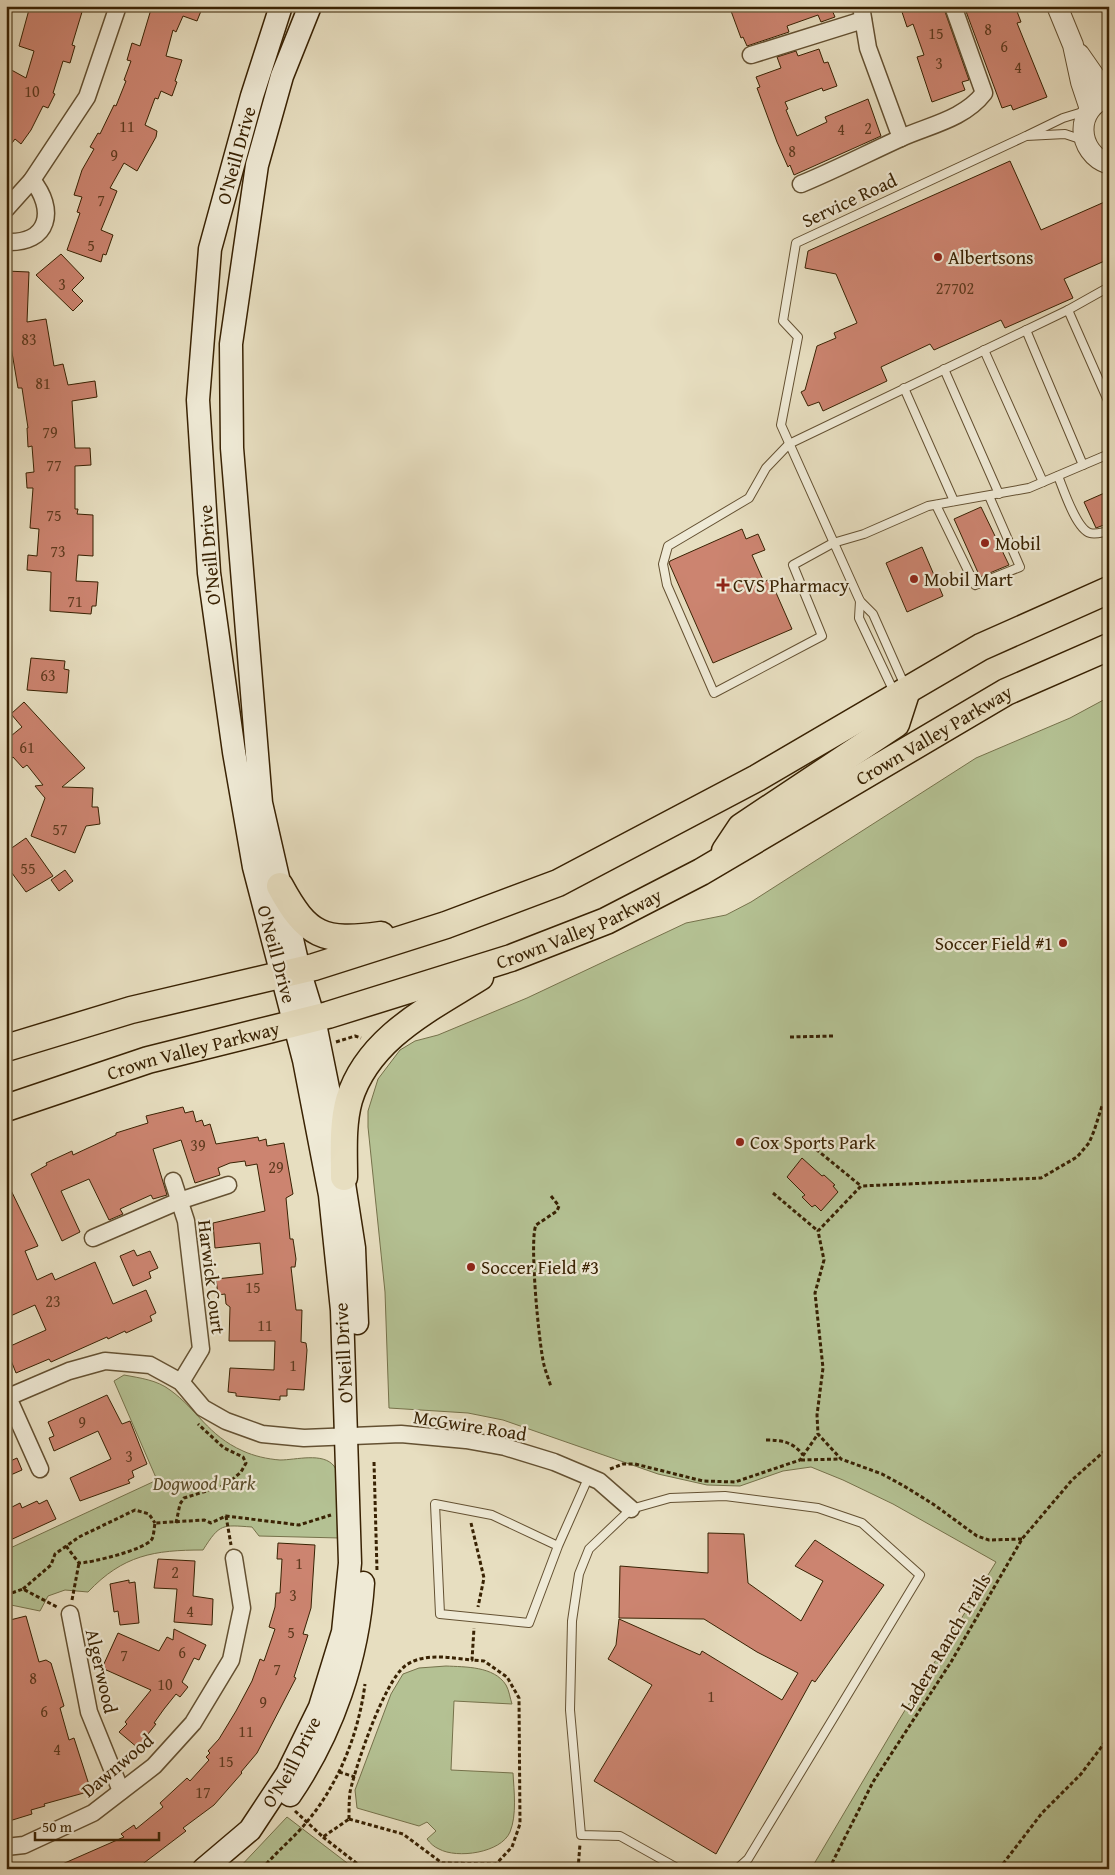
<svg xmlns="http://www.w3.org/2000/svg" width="1115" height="1875" font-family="'Gentium Book Plus',serif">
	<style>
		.green { fill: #b4c193; stroke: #76724b }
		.building { fill: #cc8470; stroke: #392203 }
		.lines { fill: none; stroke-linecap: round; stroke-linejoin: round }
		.service-casing { stroke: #645132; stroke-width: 10 }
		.minor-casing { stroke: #645132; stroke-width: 19 }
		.tertiary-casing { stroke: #645132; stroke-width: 22 }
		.secondary-casing { stroke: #392203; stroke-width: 25 }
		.primary-casing { stroke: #392203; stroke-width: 29 }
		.path { stroke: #392203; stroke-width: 3; stroke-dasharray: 4 2.5; stroke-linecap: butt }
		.service { stroke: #efead6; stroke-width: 8 }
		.minor { stroke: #efead6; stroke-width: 16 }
		.tertiary { stroke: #efead6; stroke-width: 20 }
		.secondary { stroke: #efead6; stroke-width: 22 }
		.primary { stroke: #e7dec0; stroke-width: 26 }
		.poi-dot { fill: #8f2418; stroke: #efead6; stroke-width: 2 }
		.labels { text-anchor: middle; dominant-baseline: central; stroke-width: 4.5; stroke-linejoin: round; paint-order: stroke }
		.number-label { font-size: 16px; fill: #5e3a1e }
		.street-label { font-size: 19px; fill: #392203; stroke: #efead6 }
		.poi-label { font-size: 19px; fill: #392203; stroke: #efead6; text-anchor: start }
		.park-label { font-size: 19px; font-style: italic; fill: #584a27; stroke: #efead6 }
	</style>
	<rect width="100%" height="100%" fill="#e7dec0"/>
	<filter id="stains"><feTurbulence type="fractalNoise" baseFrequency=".004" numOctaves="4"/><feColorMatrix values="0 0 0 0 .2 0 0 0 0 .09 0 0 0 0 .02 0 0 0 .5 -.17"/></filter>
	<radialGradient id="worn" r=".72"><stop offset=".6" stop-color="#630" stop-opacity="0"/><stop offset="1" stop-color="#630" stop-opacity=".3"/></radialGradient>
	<g class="green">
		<polygon points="1109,697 1109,1869 811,1869 899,1720 996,1562 893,1504 843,1480 811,1467 783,1471 740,1486 707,1485 658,1474 503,1420 468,1413 389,1408 385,1292 368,1127 368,1111 378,1079 400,1050 415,1041 438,1035 527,998 686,923 726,915 751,902 976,758 1070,718"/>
		<path d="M124,1375C140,1378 157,1380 170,1390C198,1410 207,1435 243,1451C254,1456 267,1459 280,1460C296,1460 323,1452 334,1466C343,1477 340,1522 340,1538L259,1536L252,1527C222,1525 220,1523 203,1550C154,1550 123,1555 88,1592L65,1590L48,1596L40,1611L11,1605L6,1607V1550L157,1480L114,1381Z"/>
		<path d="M446,1666C465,1667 494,1666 506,1685C509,1690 510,1698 512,1704L454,1701L451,1770L513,1773C514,1791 517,1815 510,1832C501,1853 457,1859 439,1849C434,1847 430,1843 427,1839L436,1831L427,1822L419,1826L357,1808L355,1790L391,1694L403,1674L419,1668Z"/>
		<polygon points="287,1817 355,1869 238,1869"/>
	</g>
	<g class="building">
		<polygon points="30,6 70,6 69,9 82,12 72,45 75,46 70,63 63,61 53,93 55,94 48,108 43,106 31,130 21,144 15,139 6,151 6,67 26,78 34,51 19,46"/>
		<polygon points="152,6 203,6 197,21 183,16 176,32 173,30 166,56 182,60 175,81 177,82 172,96 161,91 158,99 155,98 145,125 157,131 156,137 137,171 124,163 110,188 117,191 101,230 113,235 106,255 103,254 101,262 67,250 80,213 77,212 82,197 74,195 82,170 94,149 90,147 98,133 100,134 114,105 116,106 126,81 124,80 131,61 127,60 132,43 140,46"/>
		<polygon points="743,6 752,6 753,10 765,6 780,6 782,11 796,6 838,6 838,8 832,10 835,17 821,22 818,15 787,26 789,32 747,46 743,37 741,38 731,11"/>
		<polygon points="900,6 943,6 969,80 962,82 965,90 932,102 917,57 924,55 913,24 907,27"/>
		<polygon points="964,6 1015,6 1021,22 1017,23 1047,97 1013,110 1011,105 1002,108"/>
		<polygon points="819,49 824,63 828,62 837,86 823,91 822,88 785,102 788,109 786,110 797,136 827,122 825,117 868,99 881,136 794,175 790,165 788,167 777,142 757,88 760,87 756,77 781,68 777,57 796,51 798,56"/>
		<polygon points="1010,161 1041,230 1109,200 1109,259 1064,279 1073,298 1005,328 1001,320 934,350 930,344 881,367 887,381 823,411 819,402 808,406 801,392 805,390 817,346 836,338 834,333 857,323 836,274 805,268 808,251"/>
		<polygon points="61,254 84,278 72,290 83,301 73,311 36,275"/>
		<polygon points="6,271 29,272 27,322 46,319 54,366 63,364 68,385 95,381 97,397 72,401 75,448 90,448 91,465 75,466 75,509 78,509 77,514 93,515 93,556 78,555 76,581 98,582 96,606 92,606 91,614 50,611 51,572 27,570 28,555 37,556 39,529 30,528 33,488 27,488 26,473 34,472 32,446 28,447 27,428 28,428 22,388 18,388 9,335 6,335"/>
		<polygon points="1109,491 1109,523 1096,528 1084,502"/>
		<polygon points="981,507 1009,565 980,577 954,519"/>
		<polygon points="742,529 746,539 758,534 765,550 752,555 764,582 770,579 792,629 713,663 669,563 670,561"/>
		<polygon points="922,547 943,596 907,612 886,563"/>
		<polygon points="31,658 65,661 64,669 69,670 67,693 27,690"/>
		<polygon points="24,702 85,768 62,787 93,788 92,807 98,807 100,824 86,826 75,853 31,836 45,798 35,786 43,785 27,765 23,768 13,757 6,763 6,740 22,727 11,714"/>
		<polygon points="26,838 53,876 26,892 6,865 6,852"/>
		<polygon points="65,870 73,881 59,891 51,880"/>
		<polygon points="183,1107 185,1113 193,1111 196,1122 202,1120 204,1126 210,1124 216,1144 258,1137 259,1141 266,1139 267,1146 284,1143 293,1194 286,1198 290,1239 293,1239 296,1259 295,1267 291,1267 296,1310 302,1310 301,1342 306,1343 307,1350 304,1390 287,1389 287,1396 280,1396 280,1400 236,1396 236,1393 228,1392 230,1368 274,1370 275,1341 229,1341 230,1307 226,1304 225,1294 218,1295 216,1279 263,1274 260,1243 215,1248 213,1223 265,1211 257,1164 246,1166 245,1161 230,1163 218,1168 220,1175 195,1183 181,1140 153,1149 167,1195 153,1199 151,1195 120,1209 123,1214 109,1220 89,1179 61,1191 80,1232 62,1241 31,1174 47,1165 46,1163 72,1151 73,1155 116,1135 116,1133 148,1123 146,1116"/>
		<polygon points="802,1158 822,1176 824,1175 835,1185 833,1186 838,1192 821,1211 815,1205 812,1207 802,1197 805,1195 787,1177"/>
		<polygon points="6,1180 38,1246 25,1251 37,1280 52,1273 55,1280 95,1262 113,1304 146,1290 156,1313 150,1316 152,1321 126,1333 125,1331 108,1339 107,1337 51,1362 49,1359 16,1373 6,1348 46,1330 35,1305 6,1318 6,1244 11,1242 6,1231"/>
		<polygon points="134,1250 137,1256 150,1251 158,1268 149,1272 151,1278 133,1286 120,1256"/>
		<polygon points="107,1395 122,1424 130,1421 147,1464 132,1471 134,1477 128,1480 130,1483 80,1501 70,1478 111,1459 98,1431 54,1451 49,1438 54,1436 48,1422"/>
		<polygon points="17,1458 22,1470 6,1477 6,1463"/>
		<polygon points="47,1500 56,1519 6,1542 6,1510 20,1503 22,1508 37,1501 39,1504"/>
		<polygon points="708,1533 744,1534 748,1583 801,1621 823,1581 795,1566 815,1540 884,1585 815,1682 812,1680 716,1854 594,1781 652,1685 608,1659 616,1645 619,1619 700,1655 702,1651 782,1700 798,1673 757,1652 704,1619 619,1618 620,1566 708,1573"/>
		<polygon points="278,1543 315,1545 311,1608 303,1634 308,1635 294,1677 296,1678 257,1753 241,1772 242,1773 214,1805 183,1828 186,1831 136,1869 51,1869 124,1837 121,1834 134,1825 136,1829 163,1807 160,1803 187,1778 190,1781 209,1760 206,1757 210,1753 208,1751 219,1739 236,1711 252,1681 260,1659 264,1661 275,1629 269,1627 275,1607 276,1593 280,1593 282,1559 277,1559"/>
		<polygon points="158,1559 195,1561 193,1596 213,1599 212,1625 174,1622 177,1589 154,1588"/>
		<polygon points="129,1580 129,1583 135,1582 139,1623 120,1625 118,1611 114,1612 110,1584"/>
		<polygon points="26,1616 39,1662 46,1660 51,1663 64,1706 60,1708 69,1740 74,1738 91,1791 44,1804 45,1806 31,1810 32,1814 6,1822 6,1660 11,1659 6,1642 6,1621"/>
		<polygon points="174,1629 206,1645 199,1660 194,1658 182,1682 188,1687 180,1697 176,1694 164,1709 154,1723 156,1724 148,1734 149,1735 138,1748 119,1732 127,1724 125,1722 151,1690 104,1669 105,1667 103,1666 118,1633 159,1651 167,1637 173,1640"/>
	</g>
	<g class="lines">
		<g class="service-casing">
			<g id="service">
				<polyline points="1028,135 1063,118 1086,111"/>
				<polyline points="1109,287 1068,310 789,444 766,468 749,498 668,546 663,564 667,585 714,693 822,636 793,565 833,543 864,534 928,506 1029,488 1109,454"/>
				<polyline points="1068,310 1109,403"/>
				<polyline points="1026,330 1083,465"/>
				<polyline points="984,350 1043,482"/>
				<polyline points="944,369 999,494"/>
				<polyline points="904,388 954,501"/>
				<path d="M1058,476C1063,488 1076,529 1090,533C1096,535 1102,532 1109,531"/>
				<polyline points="936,505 975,585 1020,567 989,496"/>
				<polyline points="860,601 859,618 895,694"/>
				<polyline points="905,686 873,614 860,601 781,425 798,337 783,321 796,243 1026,136 1065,134 1083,140"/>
				<polyline points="558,1546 492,1515 435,1504 440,1614 529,1623 558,1546 589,1476"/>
				<polyline points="679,1869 620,1836 581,1835 570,1710 572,1621 579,1574 589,1549 631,1509 670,1498 725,1496 818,1508 862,1523 920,1575 748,1859 737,1869"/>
			</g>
		</g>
		<g class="minor-casing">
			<g id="minor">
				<polyline points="861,6 868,48 901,138"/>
				<polyline points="751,55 863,20"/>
				<path d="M801,184C835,170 868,153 901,138C930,125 964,119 984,93L953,6"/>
				<polyline points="6,209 32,180 87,97 118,6"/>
				<path d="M6,242C50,244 56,209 32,180"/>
				<polyline points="173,1181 186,1221 201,1349 181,1382"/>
				<polyline points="93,1238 179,1201 228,1185"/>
				<polyline points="6,1393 40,1469"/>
				<polyline points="6,1398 69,1371 105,1361 150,1365 181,1382 203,1408 226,1421 262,1434 304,1438 401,1434 466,1440 505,1447 554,1462 599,1481 631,1509"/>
				<polyline points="70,1614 89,1712 121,1791"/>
				<polyline points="6,1847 24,1845 93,1813 154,1766 193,1723 231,1660 242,1608 234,1558"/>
			</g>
		</g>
		<g class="tertiary-casing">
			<g id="tertiary">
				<polyline points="1057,6 1073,45 1081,82 1090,109"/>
				<polyline points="1079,54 1109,97"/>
				<path d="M1109,97C1074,107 1076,153 1109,164"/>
			</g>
		</g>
		<g class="secondary-casing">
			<g id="secondary">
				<polyline points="310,6 282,76 257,165 231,344 232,448 261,803 299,970 314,1019 333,1113 354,1248 357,1323"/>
				<path d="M290,1795C333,1732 358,1658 363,1583"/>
				<path id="s1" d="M204,1869L250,1830L287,1774L320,1707L343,1632L350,1563L342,1310L330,1195L304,1060L254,867L234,752L209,573L198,400L210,249L252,96L281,6"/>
			</g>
		</g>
		<g class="primary-casing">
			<g id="primary">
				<polyline points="725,851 741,827 896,724 907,690"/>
				<path d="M280,886C307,936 323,943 381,935"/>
				<polyline points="6,1048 131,1010 314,967 446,925 558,883 757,778 981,647 1109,590"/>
				<path id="s2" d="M6,1108L148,1060L328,1015L511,958L606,921L701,872L1006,692L1109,647"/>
				<path d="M344,1177C344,1152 342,1125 349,1100C368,1038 429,1009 480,977"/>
			</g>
		</g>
		<g class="path">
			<polyline points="790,1037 834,1036"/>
			<polyline points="336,1042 355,1036 361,1038"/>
			<polyline points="806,1141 861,1186"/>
			<polyline points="773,1193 818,1231"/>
			<path d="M551,1196L559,1206L557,1211L536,1225C529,1240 539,1345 544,1365C546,1373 549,1380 551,1387"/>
			<path d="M766,1440C782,1440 793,1442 803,1455"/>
			<polyline points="801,1460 840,1459"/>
			<polyline points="374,1462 377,1571"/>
			<polyline points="610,1469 623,1464 635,1464 703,1481 735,1482 800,1460 818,1434"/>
			<polyline points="226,1516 231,1545"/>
			<polyline points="176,1523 180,1504 184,1498 226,1485 241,1472 246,1463 243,1457 224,1448 198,1424"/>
			<polyline points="471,1523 484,1578 478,1607"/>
			<polyline points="1022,1539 989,1540 977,1536 933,1504 904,1486 882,1474 841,1459 818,1434 817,1415 823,1368 815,1293 824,1260 818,1231 861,1186 1041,1178 1077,1157 1089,1143 1094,1131 1102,1106"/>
			<path d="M66,1546L79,1563C91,1563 147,1549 152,1539C154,1535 154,1528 155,1523L204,1520L211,1523L226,1516L299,1525L331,1515"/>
			<polyline points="23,1589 51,1565 55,1554 79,1537 135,1510 149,1514 155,1523"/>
			<polyline points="6,1595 23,1589 57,1607"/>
			<polyline points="72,1600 79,1563"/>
			<polyline points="339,1772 355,1777"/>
			<polyline points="295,1811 323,1837 349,1819"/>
			<polyline points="349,1819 403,1834 442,1863 496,1864 512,1847 520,1824 519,1698 507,1677 484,1661 472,1660"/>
			<path d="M349,1819C349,1810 349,1801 350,1792C356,1765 384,1682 405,1666C423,1652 452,1658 472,1660L474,1628"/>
			<polyline points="323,1837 364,1869"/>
			<path d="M262,1869C272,1857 283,1847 294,1836C334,1796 358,1739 365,1684"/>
			<polyline points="578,1869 580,1844"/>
			<polyline points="829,1869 873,1782 951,1662 1022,1539 1072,1480 1109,1447"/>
			<polyline points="999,1869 1042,1813 1081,1774 1109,1737"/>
		</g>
		<use href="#service" class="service"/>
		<use href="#minor" class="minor"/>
		<use href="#tertiary" class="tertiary"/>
		<use href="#secondary" class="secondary"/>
		<use href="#primary" class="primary"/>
	</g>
	<g class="poi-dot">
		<circle cx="938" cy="257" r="5"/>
		<circle cx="985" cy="543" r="5"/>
		<circle cx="914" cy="579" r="5"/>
		<path d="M720.5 577.5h5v5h5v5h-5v5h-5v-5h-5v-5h5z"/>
		<circle cx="1063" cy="943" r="5"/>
		<circle cx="740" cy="1142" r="5"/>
		<circle cx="471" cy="1267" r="5"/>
	</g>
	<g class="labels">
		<g class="number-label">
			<text x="988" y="29">8</text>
			<text x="936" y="33">15</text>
			<text x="1004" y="46">6</text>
			<text x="939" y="63">3</text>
			<text x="1018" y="67">4</text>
			<text x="32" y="91">10</text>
			<text x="127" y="126">11</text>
			<text x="868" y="128">2</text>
			<text x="841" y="129">4</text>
			<text x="792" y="151">8</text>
			<text x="114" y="155">9</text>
			<text x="101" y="200">7</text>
			<text x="91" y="245">5</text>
			<text x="62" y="284">3</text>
			<text x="955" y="288">27702</text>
			<text x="29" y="339">83</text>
			<text x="43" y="383">81</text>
			<text x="50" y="432">79</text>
			<text x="54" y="465">77</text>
			<text x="54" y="515">75</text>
			<text x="58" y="551">73</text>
			<text x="75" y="601">71</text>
			<text x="48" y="675">63</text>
			<text x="27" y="747">61</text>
			<text x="60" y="829">57</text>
			<text x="28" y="868">55</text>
			<text x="198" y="1145">39</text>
			<text x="276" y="1167">29</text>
			<text x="253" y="1287">15</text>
			<text x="53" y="1301">23</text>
			<text x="265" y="1325">11</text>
			<text x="293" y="1365">1</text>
			<text x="82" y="1422">9</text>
			<text x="129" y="1456">3</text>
			<text x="299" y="1563">1</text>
			<text x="175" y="1572">2</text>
			<text x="293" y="1595">3</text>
			<text x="190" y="1611">4</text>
			<text x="291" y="1632">5</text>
			<text x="182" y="1652">6</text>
			<text x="124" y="1655">7</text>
			<text x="277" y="1669">7</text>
			<text x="33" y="1678">8</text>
			<text x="165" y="1684">10</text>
			<text x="711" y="1696">1</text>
			<text x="263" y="1702">9</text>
			<text x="44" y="1711">6</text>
			<text x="246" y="1731">11</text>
			<text x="57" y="1749">4</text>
			<text x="226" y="1761">15</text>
			<text x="203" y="1792">17</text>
		</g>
		<g class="street-label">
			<text stroke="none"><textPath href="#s1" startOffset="1775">O'Neill Drive</textPath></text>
			<text transform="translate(849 200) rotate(-25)">Service Road</text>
			<text transform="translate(209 555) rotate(-95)">O'Neill Drive</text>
			<text stroke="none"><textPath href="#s2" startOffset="1006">Crown Valley Parkway</textPath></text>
			<text stroke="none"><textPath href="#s2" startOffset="601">Crown Valley Parkway</textPath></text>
			<text transform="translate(277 954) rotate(75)">O'Neill Drive</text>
			<text stroke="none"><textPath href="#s2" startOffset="196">Crown Valley Parkway</textPath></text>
			<text transform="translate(212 1277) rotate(83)">Harwick Court</text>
			<text transform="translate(343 1353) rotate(-93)">O'Neill Drive</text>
			<text transform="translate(470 1425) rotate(9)">McGwire Road</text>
			<text transform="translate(945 1642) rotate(-59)">Ladera Ranch Trails</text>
			<text transform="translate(102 1671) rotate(77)">Algerwood</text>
			<text stroke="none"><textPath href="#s1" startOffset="140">O'Neill Drive</textPath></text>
			<text transform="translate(117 1765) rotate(-40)">Dawnwood</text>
		</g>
		<g class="poi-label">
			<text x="948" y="257">Albertsons</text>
			<text x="995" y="543">Mobil</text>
			<text x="924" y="579">Mobil Mart</text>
			<text x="733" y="585">CVS Pharmacy</text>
			<text x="1053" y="943" text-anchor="end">Soccer Field #1</text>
			<text x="750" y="1142">Cox Sports Park</text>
			<text x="481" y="1267">Soccer Field #3</text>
		</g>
		<g class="park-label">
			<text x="204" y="1483">Dogwood Park</text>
		</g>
	</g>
	<rect width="1115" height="1875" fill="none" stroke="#e7dec0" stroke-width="25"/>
	<rect x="8" y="8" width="1100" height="1860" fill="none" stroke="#392203" stroke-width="2.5"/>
	<rect x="12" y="12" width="1090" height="1850" fill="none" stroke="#392203"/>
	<path d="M35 1832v8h124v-8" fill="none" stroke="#392203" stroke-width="2.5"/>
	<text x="42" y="1832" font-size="15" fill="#392203" stroke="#efead6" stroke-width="4" paint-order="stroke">50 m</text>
	<rect width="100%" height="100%" filter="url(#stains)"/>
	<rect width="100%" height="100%" fill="url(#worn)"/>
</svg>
